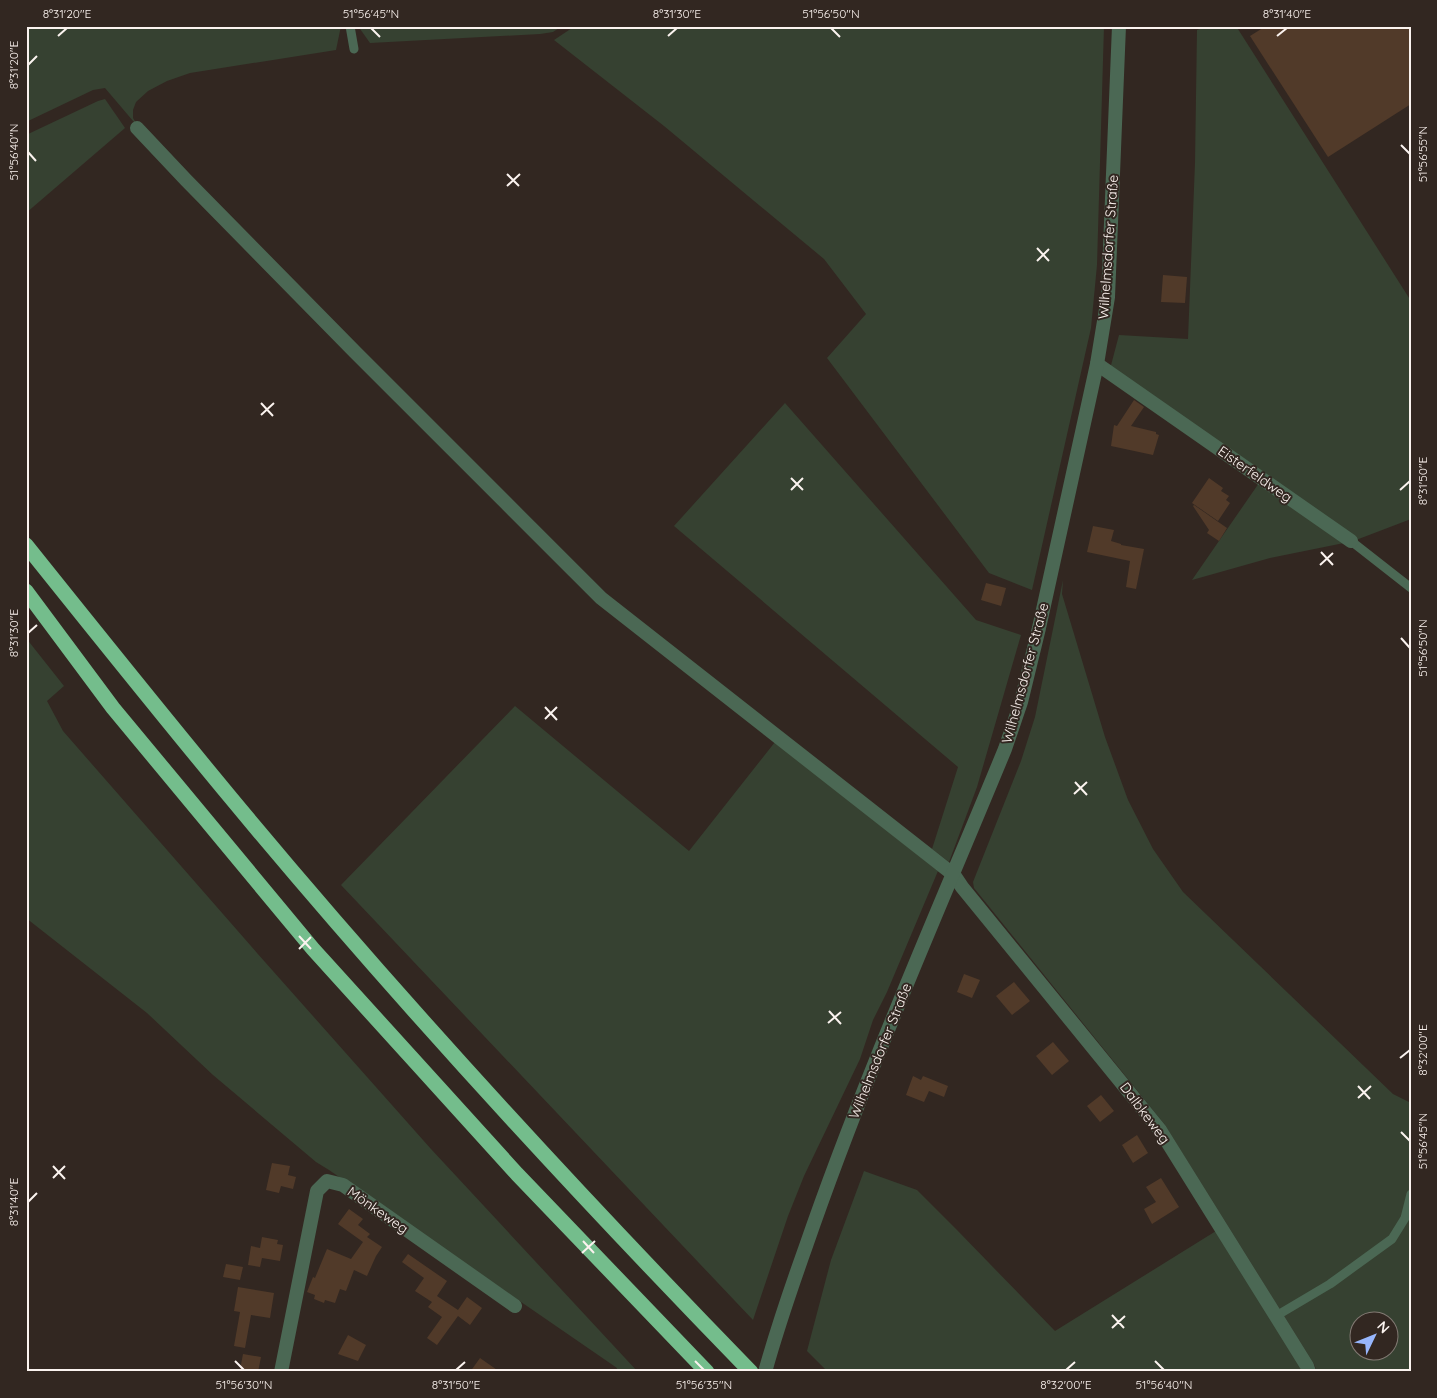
<svg xmlns="http://www.w3.org/2000/svg" width="1437" height="1398" font-family="Quicksand,sans-serif">
	<style>
		.green { fill: #364131; fill-rule: evenodd }
		.building { fill: #513a29 }
		.lines { fill: none; stroke-linecap: round; stroke-linejoin: round }
		.service { stroke: #4b6854; stroke-width: 9 }
		.minor { stroke: #4b6854; stroke-width: 14 }
		.tertiary { stroke: #4b6854; stroke-width: 14 }
		.motorway { stroke: #74bd8c; stroke-width: 15 }
		.ticks { fill: none; stroke: #fbf3ef; stroke-width: 2 }
		.labels { text-anchor: middle; dominant-baseline: central; stroke-width: 4; stroke-linejoin: round; paint-order: stroke }
		.street-label { font-size: 14px; fill: #fbf3ef; stroke: #322721 }
		.neatline { fill: none; stroke: #fbf3ef; stroke-width: 2 }
		.ticks-label { font-size: 12px; text-anchor: middle; fill: #fbf3ef }
	</style>
	<rect width="100%" height="100%" fill="#322721"/>
	<g class="green">
		<polygon points="26,26 341,26 336,50 190,73 167,81 148,91 136,102 133,110 133,118 139,128 105,88 93,90 26,122"/>
		<polygon points="358,26 562,26 553,32 540,34 370,43"/>
		<polygon points="575,26 1104,26 1097,265 1091,328 1032,590 989,573 827,358 866,314 824,259 664,126 554,40"/>
		<polygon points="1207,26 1236,26 1411,301 1411,519 1356,540 1110,369 1119,335 1188,339 1195,163 1197,30"/>
		<polygon points="105,99 125,128 26,213 26,135 98,101"/>
		<polygon points="785,403 976,620 1021,635 977,787 949,862 932,849 958,767 674,526"/>
		<polygon points="1259,483 1344,543 1270,558 1192,580"/>
		<path d="M1063,580L1062,594L1105,737L1128,800L1153,849L1183,892L1393,1094L1411,1103V1372H1317L1314,1364L1165,1125L974,888L973,882L1021,761L1035,717ZM1360,1320H1390V1350H1360Z"/>
		<polygon points="26,638 64,686 47,701 63,731 257,953 431,1149 638,1372 616,1372 617,1368 329,1170 316,1162 213,1075 147,1013 26,918"/>
		<polygon points="515,706 689,851 775,742 938,871 887,992 873,1020 860,1059 804,1176 788,1216 753,1320 341,885"/>
		<polygon points="864,1171 917,1190 957,1230 1055,1331 1216,1231 1300,1366 1302,1372 828,1372 807,1351 831,1260"/>
	</g>
	<g class="building">
		<polygon points="1266,26 1411,26 1411,104 1328,157 1250,36"/>
		<polygon points="1163,275 1187,277 1185,303 1161,302"/>
		<polygon points="1134,400 1144,407 1131,426 1156,432 1156,434 1159,435 1153,455 1111,446 1114,425 1117,426"/>
		<polygon points="1209,478 1223,488 1221,491 1229,496 1226,500 1230,503 1218,521 1192,503"/>
		<polygon points="1194,505 1227,528 1219,541 1207,533 1209,530 1193,506"/>
		<polygon points="1093,526 1114,530 1111,541 1121,544 1121,545 1144,549 1136,589 1126,587 1130,561 1087,552"/>
		<polygon points="986,583 1006,588 1001,606 981,600"/>
		<polygon points="964,974 980,980 972,998 957,992"/>
		<polygon points="1014,982 1030,1001 1012,1015 996,996"/>
		<polygon points="1053,1042 1069,1061 1052,1075 1036,1056"/>
		<polygon points="913,1076 921,1080 923,1076 948,1086 944,1097 929,1091 924,1102 906,1095"/>
		<polygon points="1101,1095 1114,1111 1100,1122 1087,1106"/>
		<polygon points="1137,1135 1148,1153 1133,1163 1122,1145"/>
		<polygon points="272,1163 290,1166 288,1175 296,1177 293,1189 281,1186 279,1193 266,1190"/>
		<polygon points="1161,1178 1179,1207 1152,1224 1144,1209 1156,1202 1146,1187"/>
		<polygon points="349,1209 363,1219 358,1225 370,1234 367,1237 382,1247 376,1256 367,1276 354,1270 346,1291 340,1289 335,1303 325,1300 324,1303 314,1299 315,1295 307,1292 313,1277 315,1278 327,1249 351,1259 363,1242 338,1224"/>
		<polygon points="262,1237 278,1240 277,1244 283,1245 280,1261 262,1258 260,1267 248,1265 251,1246 260,1248"/>
		<polygon points="408,1254 447,1281 437,1296 458,1310 467,1297 482,1308 470,1325 458,1316 437,1345 427,1338 442,1317 428,1307 432,1302 415,1291 424,1278 402,1262"/>
		<polygon points="226,1264 243,1267 240,1280 223,1277"/>
		<polygon points="238,1287 274,1293 270,1318 251,1315 245,1348 234,1346 240,1312 234,1311"/>
		<polygon points="348,1335 366,1345 358,1361 338,1354"/>
		<polygon points="243,1354 261,1357 258,1372 240,1370"/>
		<polygon points="480,1358 500,1372 470,1372"/>
	</g>
	<g class="lines">
		<g class="service">
			<polyline points="350,26 354,49"/>
			<polyline points="1351,541 1411,588"/>
			<polyline points="1276,1316 1330,1284 1392,1239 1405,1218 1411,1194"/>
		</g>
		<g class="minor">
			<polyline points="137,128 186,180 355,352 601,598 954,875 962,887 1160,1130 1307,1366 1309,1372"/>
			<polyline points="1097,364 1351,541"/>
			<polyline points="281,1372 317,1191 327,1181 343,1185 515,1306"/>
		</g>
		<path class="tertiary" d="M765,1372C777,1329 791,1288 806,1246C864,1078 937,914 1005,749L1021,702L1039,628L1097,364L1108,297L1119,26"/>
		<g class="motorway">
			<path d="M26,545C94,630 162,715 231,798C396,997 571,1187 751,1372"/>
			<polyline points="26,591 113,708 313,949 517,1174 707,1372"/>
		</g>
	</g>
	<path class="ticks" d="M371,28L380,37M831,28L840,37M58,36L67,28M668,36L677,28M1277,36L1287,28M28,65L37,56M1401,145L1410,154M28,152L36,161M507,174L519,186M507,186L520,174M1037,248L1049,261M1037,261L1049,249M261,403L273,416M261,415L274,403M791,478L803,490M791,490L803,478M1400,490L1410,481M1321,552L1333,565M1320,565L1333,553M28,633L37,625M1401,638L1410,648M545,707L557,720M545,719L557,707M1075,782L1087,795M1074,794L1087,782M299,936L311,949M299,949L311,937M829,1011L841,1024M828,1023L841,1012M1400,1058L1410,1050M1358,1086L1370,1099M1358,1098L1371,1086M1401,1132L1410,1141M53,1166L65,1179M53,1178L65,1166M28,1202L37,1193M583,1241L594,1253M582,1253L595,1241M1112,1315L1124,1328M1112,1328L1125,1316M235,1361L244,1370M695,1361L704,1370M1155,1361L1164,1370M456,1370L465,1362M1066,1370L1075,1362"/>
	<g class="labels">
		<g class="street-label">
			<text transform="translate(1108 247) rotate(-86)">Wilhelmsdorfer Straße</text>
			<text transform="translate(1255 474) rotate(35)">Eisterfeldweg</text>
			<text transform="translate(1025 673) rotate(-75)">Wilhelmsdorfer Straße</text>
			<text transform="translate(880 1051) rotate(-68)">Wilhelmsdorfer Straße</text>
			<text transform="translate(1145 1113) rotate(53)">Dalbkeweg</text>
			<text transform="translate(378 1210) rotate(35)">Mönkeweg</text>
		</g>
	</g>
	<rect width="1437" height="1398" fill="none" stroke="#322721" stroke-width="55"/>
	<g transform="translate(1374 1336) rotate(47)"><circle r="24" fill="#322721" stroke="#827973"/>
	<path d="M0-4L9 19L0 12L-9 19Z" fill="#97b6fd"/>
	<text y="-8" font-size="14" font-weight="bold" text-anchor="middle" fill="#fbf3ef">N</text>
	</g>
	<rect x="28" y="28" width="1382" height="1342" class="neatline"/>
	<g class="ticks-label">
		<text x="67" y="18">8°31'20"E</text>
		<text x="371" y="18">51°56'45"N</text>
		<text x="677" y="18">8°31'30"E</text>
		<text x="831" y="18">51°56'50"N</text>
		<text x="1287" y="18">8°31'40"E</text>
		<text transform="translate(14 65) rotate(-90)" y="4">8°31'20"E</text>
		<text transform="translate(14 152) rotate(-90)" y="4">51°56'40"N</text>
		<text transform="translate(1423 154) rotate(-90)" y="4">51°56'55"N</text>
		<text transform="translate(1423 481) rotate(-90)" y="4">8°31'50"E</text>
		<text transform="translate(14 633) rotate(-90)" y="4">8°31'30"E</text>
		<text transform="translate(1423 648) rotate(-90)" y="4">51°56'50"N</text>
		<text transform="translate(1423 1050) rotate(-90)" y="4">8°32'00"E</text>
		<text transform="translate(1423 1141) rotate(-90)" y="4">51°56'45"N</text>
		<text transform="translate(14 1202) rotate(-90)" y="4">8°31'40"E</text>
		<text x="244" y="1389">51°56'30"N</text>
		<text x="456" y="1389">8°31'50"E</text>
		<text x="704" y="1389">51°56'35"N</text>
		<text x="1066" y="1389">8°32'00"E</text>
		<text x="1164" y="1389">51°56'40"N</text>
	</g>
</svg>
